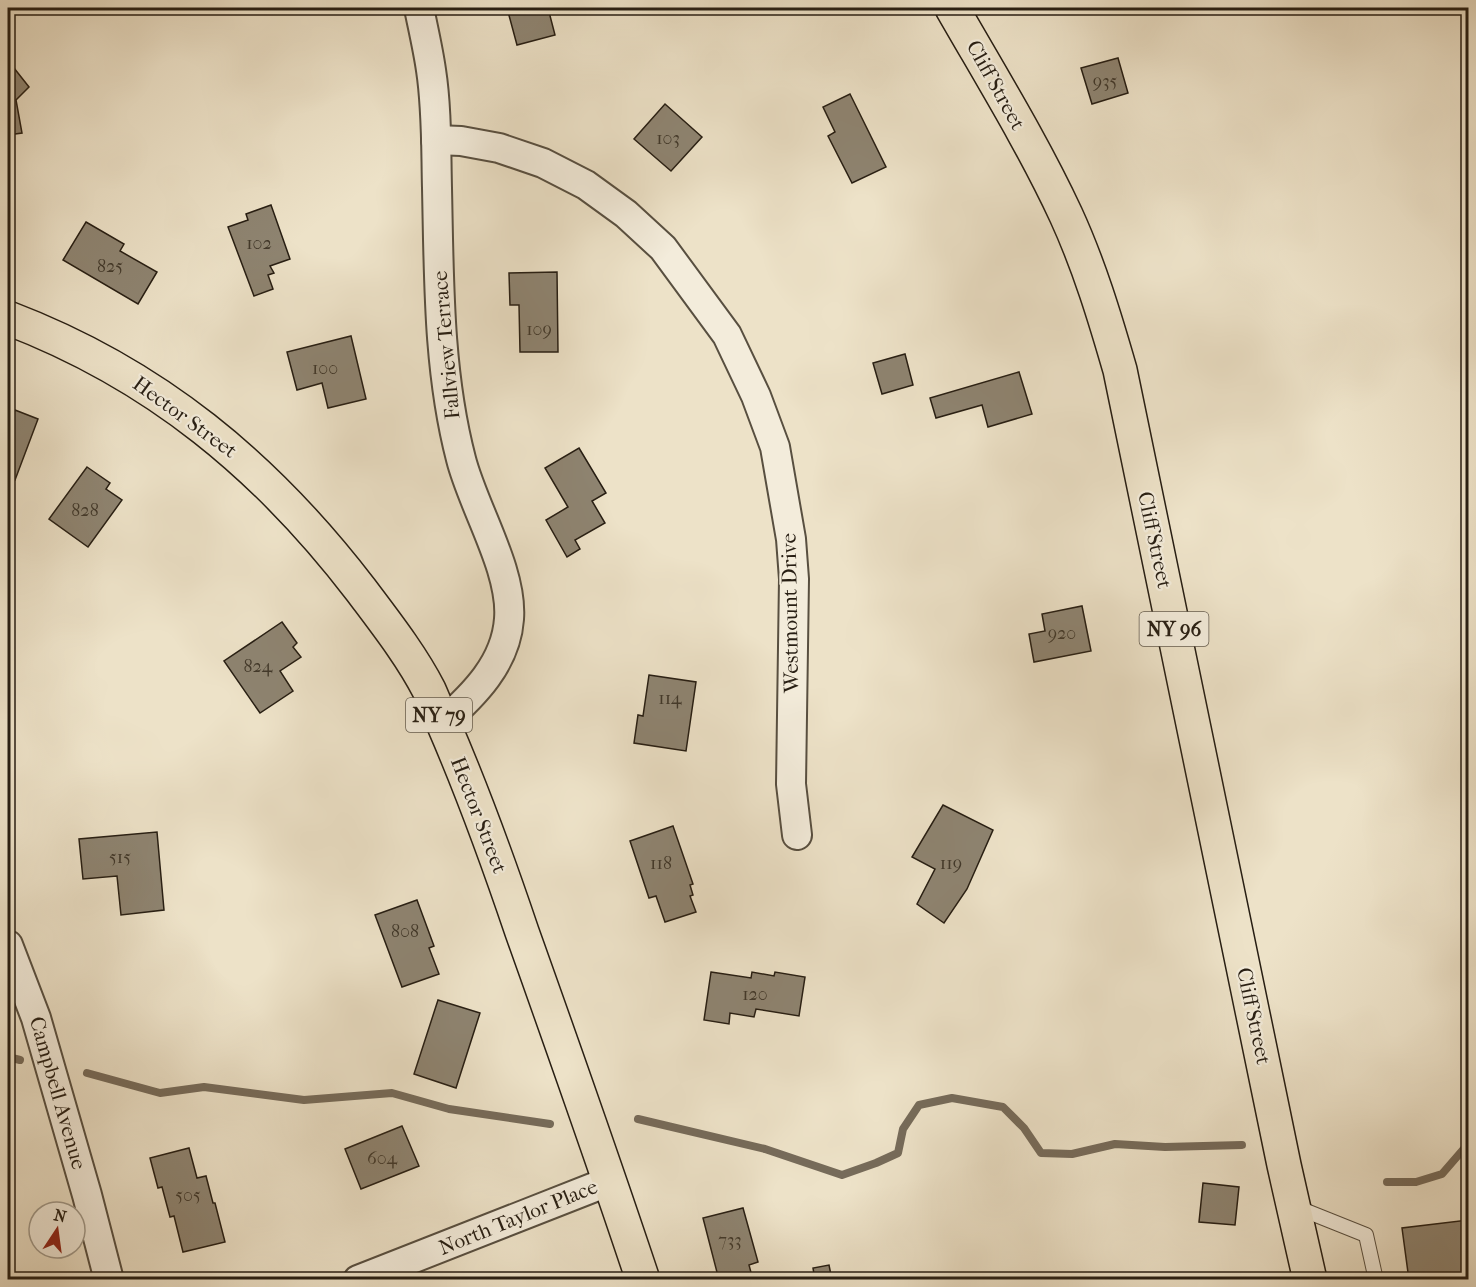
<svg xmlns="http://www.w3.org/2000/svg" width="1476" height="1287" font-family="'IM FELL French Canon',serif">
	<style>
		.lines { fill: none; stroke-linecap: round; stroke-linejoin: round }
		.stream { stroke: #766b5a; stroke-width: 8 }
		.building { fill: #8e8471; stroke: #271e13; stroke-width: 1.5 }
		.lane-casing { stroke: #584f40; stroke-width: 16 }
		.street-casing { stroke: #584f40; stroke-width: 32 }
		.primary-casing { stroke: #271e13; stroke-width: 36 }
		.lane { stroke: #f3ecdb; stroke-width: 14 }
		.street { stroke: #f3ecdb; stroke-width: 28 }
		.primary { stroke: #ede2c8; stroke-width: 33 }
		.labels { text-anchor: middle; dominant-baseline: central; stroke-width: 4.5; stroke-linejoin: round; paint-order: stroke }
		.number-label { font-size: 18px; fill: #41382a }
		.shield { fill: #f3ecdb; stroke: #645c4f; stroke-width: 1.5 }
		.shield-label { font-size: 20px; font-weight: bold; fill: #271e13 }
		.street-label { font-size: 21px; fill: #271e13; stroke: #f3ecdb }
	</style>
	<rect width="100%" height="100%" fill="#ede2c8"/>
	<filter id="stains"><feTurbulence type="fractalNoise" baseFrequency=".00333" numOctaves="4"/><feColorMatrix values="0 0 0 0 .2 0 0 0 0 .09 0 0 0 0 .02 0 0 0 .5 -.17"/></filter>
	<radialGradient id="worn" r=".72"><stop offset=".6" stop-color="#630" stop-opacity="0"/><stop offset="1" stop-color="#630" stop-opacity=".3"/></radialGradient>
	<g class="lines">
		<g class="stream">
			<polyline points="8,1057 20,1060"/>
			<polyline points="87,1073 160,1093 204,1087 304,1100 392,1093 449,1109 550,1124"/>
			<polyline points="638,1119 765,1149 842,1175 876,1163 898,1153 903,1129 919,1105 952,1098 1003,1107 1024,1128 1041,1153 1072,1154 1115,1144 1165,1147 1242,1145"/>
			<polyline points="1387,1182 1416,1182 1442,1174 1468,1144"/>
		</g>
	</g>
	<g class="building">
		<polygon points="507,8 548,8 555,35 517,45"/>
		<polygon points="1118,58 1128,93 1092,104 1081,68"/>
		<polygon points="14,68 29,87 16,100 22,133 8,135 8,73"/>
		<polygon points="850,94 886,167 852,183 828,136 835,132 823,107"/>
		<polygon points="665,104 702,137 671,171 634,139"/>
		<polygon points="271,205 290,259 270,266 274,273 268,275 273,289 254,296 228,227 248,220 246,214"/>
		<polygon points="86,222 124,244 120,251 157,272 138,304 63,260"/>
		<polygon points="557,272 558,352 520,352 519,305 510,305 509,273"/>
		<polygon points="351,336 366,399 328,408 322,383 297,390 287,352"/>
		<polygon points="905,354 913,385 882,394 873,363"/>
		<polygon points="1019,372 1032,414 988,427 982,405 936,418 930,398"/>
		<polygon points="15,410 38,419 15,480 8,477 8,430"/>
		<polygon points="579,448 606,493 592,501 605,523 575,540 580,549 567,557 546,520 568,507 545,468"/>
		<polygon points="87,467 110,483 106,489 122,500 88,547 49,519"/>
		<polygon points="1082,606 1091,651 1034,662 1029,634 1045,631 1042,614"/>
		<polygon points="282,622 297,643 293,647 301,657 280,671 293,691 260,713 224,661"/>
		<polygon points="649,675 696,682 686,751 634,743 638,715 643,716"/>
		<polygon points="943,805 993,830 967,889 944,923 917,904 935,869 912,857"/>
		<polygon points="673,826 693,884 690,885 693,895 690,896 696,912 665,922 656,896 649,898 630,841"/>
		<polygon points="157,832 164,910 121,915 117,876 83,879 79,839"/>
		<polygon points="417,900 434,946 429,948 439,974 402,987 375,915"/>
		<polygon points="711,972 751,978 752,972 774,976 775,972 805,977 799,1016 756,1009 754,1017 730,1013 729,1024 704,1020"/>
		<polygon points="438,1000 480,1013 456,1088 414,1074"/>
		<polygon points="402,1126 419,1166 361,1189 345,1149"/>
		<polygon points="189,1148 197,1178 206,1176 213,1203 215,1203 225,1242 183,1252 174,1216 170,1217 162,1187 158,1188 150,1158"/>
		<polygon points="1203,1183 1239,1187 1235,1225 1199,1222"/>
		<polygon points="743,1208 758,1262 749,1265 753,1280 719,1280 703,1218"/>
		<polygon points="1468,1220 1468,1280 1409,1280 1402,1228"/>
		<polygon points="829,1265 832,1280 815,1280 813,1268"/>
	</g>
	<g class="lines">
		<g class="lane-casing">
			<polyline id="lane" points="1296,1207 1366,1235 1376,1280"/>
		</g>
		<g class="street-casing">
			<g id="street">
				<path d="M419,8C423,28 428,49 431,70C437,109 436,149 437,188C439,279 438,371 461,459C473,507 513,570 509,619C506,663 474,695 442,723"/>
				<polyline points="436,140 461,141 499,148 543,163 586,185 626,214 663,248 727,335 756,396 775,447 791,539 794,579 791,784 797,835"/>
				<polyline points="8,945 36,1018 87,1195 109,1280"/>
				<polyline points="358,1280 610,1181"/>
			</g>
		</g>
		<g class="primary-casing">
			<g id="primary">
				<path d="M952,8C991,76 1033,144 1066,215C1089,265 1105,318 1120,370L1284,1165L1310,1280"/>
				<path d="M8,318C155,374 266,466 361,590C385,622 411,655 429,690C434,701 438,712 443,723C473,792 498,861 522,932C563,1047 604,1163 643,1280"/>
			</g>
		</g>
		<use href="#lane" class="lane"/>
		<use href="#street" class="street"/>
		<use href="#primary" class="primary"/>
	</g>
	<g class="labels">
		<g class="number-label">
			<text x="1105" y="81">935</text>
			<text x="668" y="138">103</text>
			<text x="259" y="243">102</text>
			<text x="110" y="266">825</text>
			<text x="539" y="329">109</text>
			<text x="325" y="368">100</text>
			<text x="85" y="510">828</text>
			<text x="1062" y="633">920</text>
			<text x="258" y="666">824</text>
			<text x="670" y="698">114</text>
			<text x="120" y="857">515</text>
			<text x="661" y="863">118</text>
			<text x="951" y="863">119</text>
			<text x="405" y="931">808</text>
			<text x="755" y="994">120</text>
			<text x="382" y="1158">604</text>
			<text x="188" y="1195">505</text>
			<text x="730" y="1240">733</text>
		</g>
		<g class="shield">
			<rect x="1139.5" y="612" width="69" height="34" rx="4.5"/>
			<rect x="406" y="698" width="66" height="34" rx="4.5"/>
		</g>
		<g class="shield-label">
			<text x="1174" y="629">NY 96</text>
			<text x="439" y="715">NY 79</text>
		</g>
		<g class="street-label">
			<text transform="translate(996 85) rotate(61)">Cliff Street</text>
			<text transform="translate(446 345) rotate(-95)">Fallview Terrace</text>
			<text transform="translate(185 417) rotate(36)">Hector Street</text>
			<text transform="translate(1155 540) rotate(78)">Cliff Street</text>
			<text transform="translate(790 613) rotate(-91)">Westmount Drive</text>
			<text transform="translate(479 815) rotate(69)">Hector Street</text>
			<text transform="translate(1254 1016) rotate(78)">Cliff Street</text>
			<text transform="translate(58 1093) rotate(74)">Campbell Avenue</text>
			<text transform="translate(518 1217) rotate(-22)">North Taylor Place</text>
		</g>
	</g>
	<rect width="1476" height="1287" fill="none" stroke="#ede2c8" stroke-width="30"/>
	<rect x="9" y="9" width="1458" height="1269" fill="none" stroke="#271e13" stroke-width="3"/>
	<rect x="15" y="15" width="1446" height="1257" fill="none" stroke="#271e13" stroke-width="1.5"/>
	<g transform="translate(57 1230) rotate(13)"><circle r="28" fill="#f3ecdb" stroke="#a19a8b" stroke-width="1.5"/>
	<path d="M0-4.5L10 22L0 15L-10 22Z" fill="#8f2418"/>
	<text y="-9" font-size="16" font-weight="bold" text-anchor="middle" fill="#271e13">N</text>
	</g>
	<rect width="100%" height="100%" filter="url(#stains)"/>
	<rect width="100%" height="100%" fill="url(#worn)"/>
</svg>
